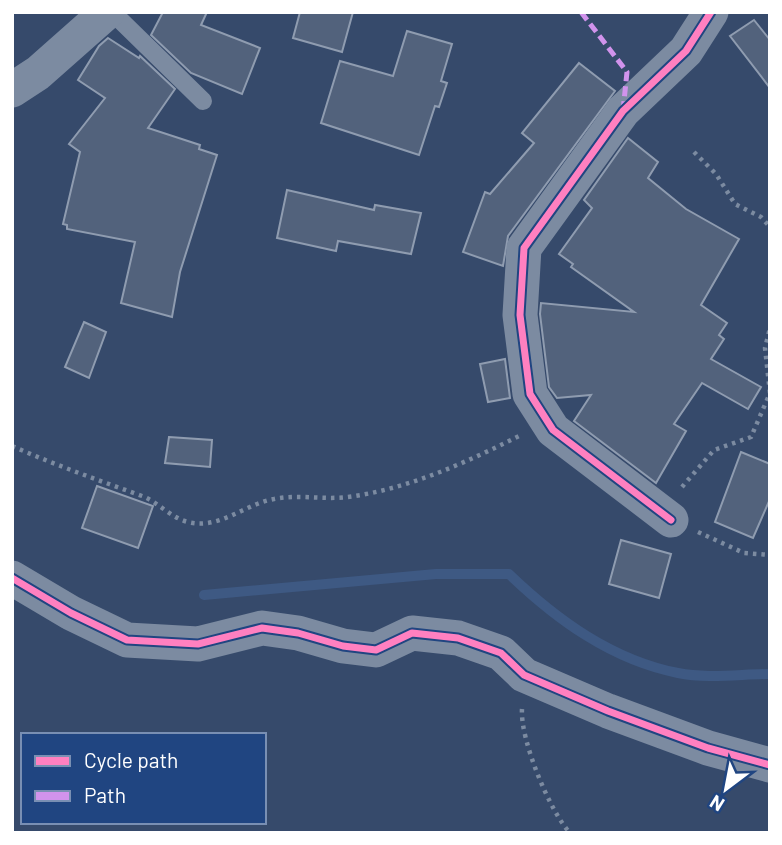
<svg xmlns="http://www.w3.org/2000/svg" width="782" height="845" font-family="Barlow,sans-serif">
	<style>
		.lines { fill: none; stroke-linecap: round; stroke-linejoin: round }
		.stream { stroke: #3e5983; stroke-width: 10 }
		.building { fill: #52627c; stroke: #8f9cb0; stroke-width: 2 }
		.path { stroke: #7c8ba1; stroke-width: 4.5; stroke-dasharray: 3.5 5; stroke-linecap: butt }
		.lane { stroke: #7c8ba1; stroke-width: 18 }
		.street { stroke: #7c8ba1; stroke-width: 35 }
		.quiet { stroke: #d193ec; stroke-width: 5; stroke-dasharray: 10 5; stroke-linecap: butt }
		.cycleway-casing { stroke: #204581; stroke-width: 11 }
		.cycleway { stroke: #ff80c0; stroke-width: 7 }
	</style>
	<rect width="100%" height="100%" fill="#364a6b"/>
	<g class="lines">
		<path class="stream" d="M204,595L436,574H509C557,620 612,660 678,673C707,679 741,674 770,674"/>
	</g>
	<g class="building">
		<polygon points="163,12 207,12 201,25 260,48 242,94 191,73 151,35"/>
		<polygon points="300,12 353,12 342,52 293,38"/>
		<polygon points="754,20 770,40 770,88 730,36"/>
		<polygon points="407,31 452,44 441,81 447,83 439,107 435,106 419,155 321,123 340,61 393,76"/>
		<polygon points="108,38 139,58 140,56 175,89 148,128 200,145 199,149 217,155 180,272 172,317 121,303 135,242 67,229 67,225 63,224 80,152 69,144 105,98 78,80 99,46"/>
		<polygon points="579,63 615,91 508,236 503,266 463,252 485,192 490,194 534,143 522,133"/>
		<polygon points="628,138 658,162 648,178 686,209 739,239 701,305 727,323 719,335 724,339 711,359 761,387 748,409 702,383 674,424 686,431 656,483 574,421 591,395 557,398 549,387 540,314 541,303 634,312 571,267 573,264 559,254 592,208 584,200"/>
		<polygon points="287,190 374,210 375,205 421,213 411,254 338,241 336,251 277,238"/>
		<polygon points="84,322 106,332 89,378 65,367"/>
		<polygon points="505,359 510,398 488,402 480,364"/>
		<polygon points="169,437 212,440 210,467 165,463"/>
		<polygon points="741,452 770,464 770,499 753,538 715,522"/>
		<polygon points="97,486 153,506 138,548 82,528"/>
		<polygon points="621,540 671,554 659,598 609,584"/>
	</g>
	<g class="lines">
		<g class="path">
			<polyline points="694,152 716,174 735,204 761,217 770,227"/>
			<path d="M12,446C55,465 98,480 142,496C158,502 171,518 188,522C219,530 245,504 274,499C298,494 323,500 348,497C408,489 465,463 519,436"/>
			<polyline points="682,487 714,450 751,437 770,393 765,348 770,328"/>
			<polyline points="698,532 744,553 770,555"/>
			<path d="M522,709C520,739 549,810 570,833"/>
		</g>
		<polyline class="lane" points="112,12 203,101"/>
		<g class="street">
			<polyline points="12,90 38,73 107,12"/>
			<polyline points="671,520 553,430 530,394 520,315 524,248 623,111 686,51 711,12"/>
			<polyline points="12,578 71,613 127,640 198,644 262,628 298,633 343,646 376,650 412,633 458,638 501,653 524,675 608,711 708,748 770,765"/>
		</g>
		<polyline class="quiet" points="581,12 627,72 623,111"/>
		<g class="cycleway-casing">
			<g id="cycleway">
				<polyline points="671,520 553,430 530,394 520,315 524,248 623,111 686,51 711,12"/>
				<polyline points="12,578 71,613 127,640 198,644 262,628 298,633 343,646 376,650 412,633 458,638 501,653 524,675 608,711 708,748 770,765"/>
			</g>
		</g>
		<use href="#cycleway" class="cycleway"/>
	</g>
	<rect width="782" height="845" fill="none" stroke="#ffffff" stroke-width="28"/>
	<rect x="21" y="733" width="245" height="91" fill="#204581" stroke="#798fb3" stroke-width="2"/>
	<rect x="35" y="756" width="35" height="10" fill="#ff80c0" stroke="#798fb3" stroke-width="2"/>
	<text x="84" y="768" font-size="21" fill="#ffffff">Cycle path</text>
	<rect x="35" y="791" width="35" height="10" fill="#d193ec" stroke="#798fb3" stroke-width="2"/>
	<text x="84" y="803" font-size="21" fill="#ffffff">Path</text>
	<g transform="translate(726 789) rotate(212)" stroke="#204581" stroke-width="5" paint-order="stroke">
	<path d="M0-5L12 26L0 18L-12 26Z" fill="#ffffff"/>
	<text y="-10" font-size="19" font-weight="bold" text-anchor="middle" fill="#ffffff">N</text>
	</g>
</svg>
